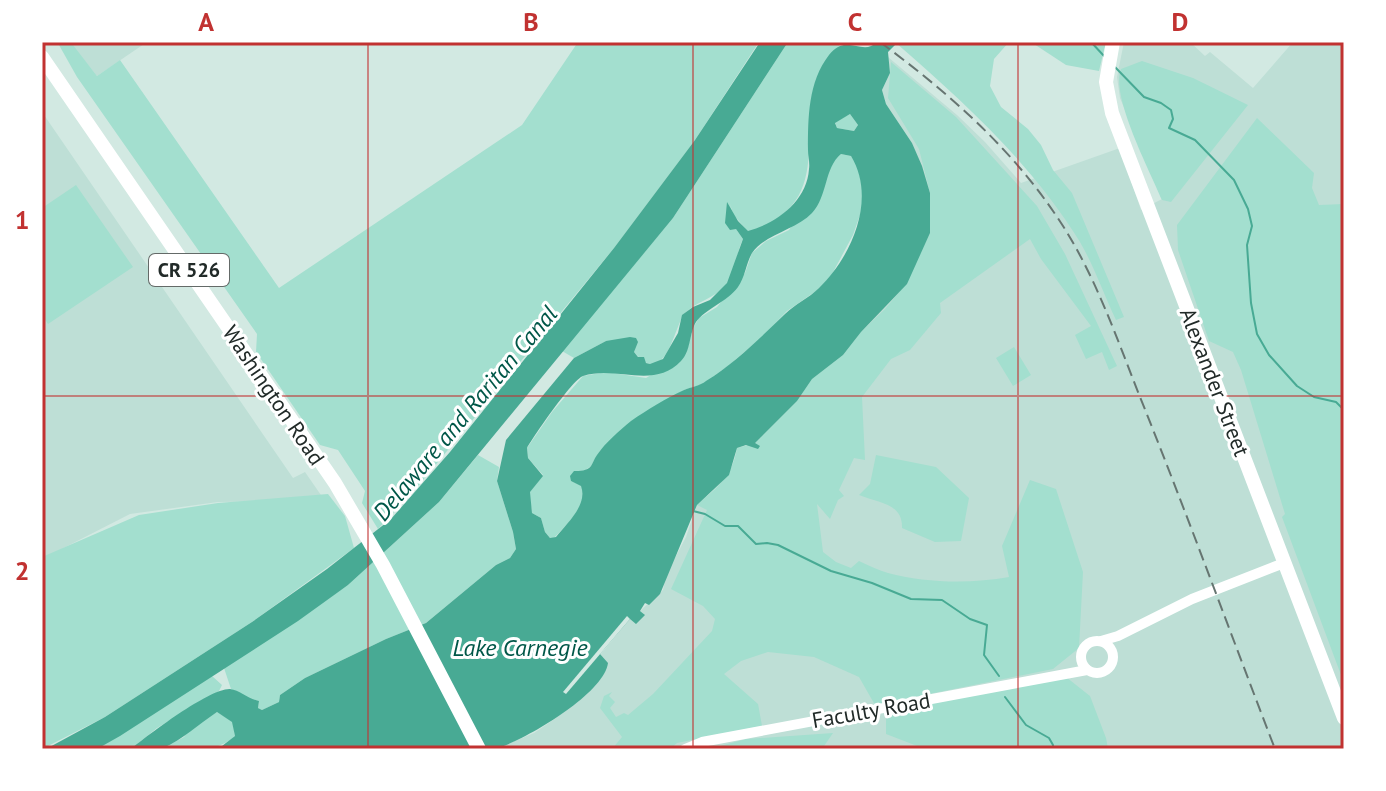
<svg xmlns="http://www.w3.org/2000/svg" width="1386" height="791" font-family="'PT Sans',sans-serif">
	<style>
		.built { fill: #bedfd6 }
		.green { fill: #a3dfcf }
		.water { fill: #48aa94; fill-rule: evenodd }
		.pier { fill: #d2e9e2 }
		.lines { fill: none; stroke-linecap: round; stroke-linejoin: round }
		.stream { stroke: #48aa94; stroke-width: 2 }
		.minor { stroke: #fff; stroke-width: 10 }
		.major { stroke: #fff; stroke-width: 14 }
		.rail { stroke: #667571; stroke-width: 2; stroke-dasharray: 12 6; stroke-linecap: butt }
		.grid { fill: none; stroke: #c13231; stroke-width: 2; stroke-opacity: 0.55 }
		.labels { text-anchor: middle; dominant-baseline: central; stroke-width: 6; stroke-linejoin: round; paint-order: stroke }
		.shield { fill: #fff; stroke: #646a68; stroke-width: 2 }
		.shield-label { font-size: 20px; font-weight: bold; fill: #212a28 }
		.street-label { font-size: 22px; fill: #212a28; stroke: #fff }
		.water-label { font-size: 24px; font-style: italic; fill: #005748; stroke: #fff }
		.neatline { fill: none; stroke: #c13231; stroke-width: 3 }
		.grid-label { font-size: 26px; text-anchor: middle; font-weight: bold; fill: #c13231 }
	</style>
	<rect width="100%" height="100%" fill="#d2e9e2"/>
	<g class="built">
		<polygon points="57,42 147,42 97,76 73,46 65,43 59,45"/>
		<polygon points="1124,42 1190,42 1205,56 1210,52 1253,88 1293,42 1344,42 1344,749 495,749 534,733 556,718 600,655 630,619 644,614 640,611 663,590 666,575 686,537 697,505 714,492 930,193 912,143 886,104 882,90 890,73 888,57 957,115 985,142 1021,183 1120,148 1141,210 1162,199 1120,98 1117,77"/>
		<polygon points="42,112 293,478 305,472 323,498 295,501 218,502 130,514 42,559"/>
	</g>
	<g class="green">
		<polygon points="578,42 759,42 695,140 614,248 419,485 378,529 362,503 365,491 338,450 320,445 256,352 257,334 77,77 59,45 65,43 73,45 97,76 120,60 279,288 522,125"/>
		<path d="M788,42H837L840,45C775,100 854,200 748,232L733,214L730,204L736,229L743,239C736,253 736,272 726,285C714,299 697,301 685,313C674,325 666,391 634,352L635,347L606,341L574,358L562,351L673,218Z"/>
		<path d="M898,42H1009L994,59L990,86L1001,107L1028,129L1041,145L1053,170L1072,193L1124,317L1116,320C1104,295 1094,266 1080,242C1032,164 964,102 896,43Z"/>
		<polygon points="1031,42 1106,42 1099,71 1066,65"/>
		<path d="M1142,61L1193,78L1248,105L1171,202L1162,200C1150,171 1110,95 1121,69Z"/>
		<path d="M891,62L956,117L1037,206L1065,254L1117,366L1109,370L1102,352L1086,359L1075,335L1091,326L1041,259L1030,239L940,303L941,313L910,350L891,359L862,397L865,460L854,458L839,490L844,496L838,500L830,519L817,504L823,552L836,562L851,568L859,561C868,565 878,570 888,573C925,583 971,584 1009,577L1002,546L1030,480L1056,489L1083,572L1079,648L1053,669L875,705L859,677L814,657L768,652L741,661L724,674L758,704L762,726L677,743L670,749H612L622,737L600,708L604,696L612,692L609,696L615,702L610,708L616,717L624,713L628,715L653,694L712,631L715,619L703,606L671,589L707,510L697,505C719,485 731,479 737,448L755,443L797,401L812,379L843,355L861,332L885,309L906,284L930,233V193L919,149L888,98Z"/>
		<polygon points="850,114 858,125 854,131 837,128 835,122"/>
		<polygon points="1257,118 1314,173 1312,188 1319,205 1344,204 1344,683 1282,517 1285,514 1241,370 1233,352 1209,341 1178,250 1177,225"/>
		<path d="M841,154L851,156L857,165L864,192L861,212L853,235L831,276L816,291L787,311L762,337L728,366L703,384L684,390L633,420L600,451L591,466L571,481L581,485C589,505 567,524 555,537L551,539L545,532L541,518L532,513L529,492L543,475L528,458L527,448L552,412L583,376L606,372L646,378L686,354L693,328L699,318L717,307L745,273L752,253L766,241L789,230L835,159Z"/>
		<polygon points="76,185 133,267 48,324 42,315 42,208"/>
		<polygon points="1014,347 1031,375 1013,386 996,358"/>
		<polygon points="478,455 499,467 497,481 513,532 516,549 510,558 496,565 426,623 386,639 305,678 280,695 279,702 262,710 258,708 259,701 248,699 231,689 224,668 348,585 439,502"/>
		<path d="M876,455L936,467L969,498L961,541L935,542L902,528C903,503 878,503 859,495L870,484Z"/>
		<polygon points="328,494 345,516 354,548 252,622 105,717 42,749 42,557 139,515 218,503"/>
		<polygon points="212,676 222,685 219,691 157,728 131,749 97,749"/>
		<polygon points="1066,677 1090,696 1106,738 1108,749 945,749 942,746 925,749 886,734 886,719 905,707"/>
		<path d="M217,712L233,722L235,736C216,754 186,749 162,749L184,737L189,730Z"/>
		<polygon points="833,733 822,749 709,749 746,739"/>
	</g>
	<g class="water">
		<polygon points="760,42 788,42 673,218 439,502 348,585 298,621 120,736 97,749 46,749 105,717 252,622 327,569 391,519 450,452 614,248 695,140"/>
		<path d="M877,42H898L888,52L890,73L882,90L886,104L912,143L922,166L930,193V233L907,284L861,332L843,355L812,379L797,401L755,443L760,446L758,449L746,445L737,448L729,475L697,505L660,594L649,605L645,603L640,611L645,615L636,624L630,619L600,654L608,663C604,694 524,741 495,749H205L222,746L235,736L232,722L217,712C199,724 182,740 163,748C155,752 140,749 131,749C148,735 210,688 230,689C240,690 248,699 259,701L258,708L262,710L279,702L280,695L305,678L386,639L426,623L496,565L510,558L516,549L513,532L497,481L506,440L574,358L606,341L630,337L636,338L638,342L634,352L638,357H644L646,363L650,364L663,359L678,333L682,315L693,307L710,300L727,283L743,239L736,229L730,230L725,223L727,202L738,221L748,231C777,223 807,201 809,169C810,163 808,156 808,150C808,118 808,82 829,55C847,32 862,57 877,42ZM850,114L858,125L854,131L837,128L835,123ZM841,154L851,156C877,199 852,256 819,288C809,298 795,304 785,314C760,338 736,362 706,381C700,386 691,387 684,390C666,398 647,410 631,421C619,431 606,442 597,455C594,459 593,463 591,466C587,471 580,471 574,471L570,476L571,481L581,486C588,505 567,523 556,537L550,538L545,532L541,518L532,513L530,492L543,476L528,458L527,448C534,436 572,380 583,376C616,365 654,390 681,361C691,351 689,334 696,322C705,309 727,302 738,287C745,277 746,264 752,253C765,234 796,230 812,213C828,196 824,168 841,154Z"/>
	</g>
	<polygon class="pier" points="627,616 630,619 566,694 563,692"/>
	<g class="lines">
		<g class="stream">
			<polyline points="1091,42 1104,56"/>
			<polyline points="1114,66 1144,97 1161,103 1171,110 1173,119 1169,128 1195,140 1234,180 1248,209 1252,226 1247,245 1251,303 1257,334 1269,355 1297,386 1314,397 1336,402 1344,410"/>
			<polyline points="693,511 705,514 725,526 738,526 756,544 767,543 778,545 831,571 872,583 911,599 942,600 970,619 987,625 984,655 999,676"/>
			<polyline points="1005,697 1026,725 1049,738 1053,745 1053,749"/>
		</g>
		<g class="minor">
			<circle cx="1097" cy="657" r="16"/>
			<polyline points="1101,641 1118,636 1192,599 1284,563"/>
			<polyline points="685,749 702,742 1087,670"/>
		</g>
		<g class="major">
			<polyline points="1113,42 1106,82 1112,113 1344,718"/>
			<polyline points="42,57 335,483 383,565 479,749"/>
		</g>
		<path class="rail" d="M880,42C946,91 1006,143 1053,211C1093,268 1115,334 1140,397C1187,514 1230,632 1275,749"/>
	</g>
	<path class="grid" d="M368,42V749M693,42V749M1018,42V749M42,396H1344"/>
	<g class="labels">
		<rect class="shield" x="149" y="254" width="80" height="32" rx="6"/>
		<g class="shield-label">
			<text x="189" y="270">CR 526</text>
		</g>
		<g class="street-label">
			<text transform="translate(1215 382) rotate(69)">Alexander Street</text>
			<text transform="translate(274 395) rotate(56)">Washington Road</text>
			<text transform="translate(871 710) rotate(-10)">Faculty Road</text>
		</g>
		<g class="water-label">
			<text transform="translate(465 413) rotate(-50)">Delaware and Raritan Canal</text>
			<text x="520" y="647">Lake Carnegie</text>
		</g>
	</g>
	<rect width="1386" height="791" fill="none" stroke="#ffffff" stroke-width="88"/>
	<rect x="44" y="44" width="1298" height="703" class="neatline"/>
	<g class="grid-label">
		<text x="206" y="31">A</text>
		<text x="531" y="31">B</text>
		<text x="855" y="31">C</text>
		<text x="1180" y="31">D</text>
		<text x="22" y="229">1</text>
		<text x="22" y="580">2</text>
	</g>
</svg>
